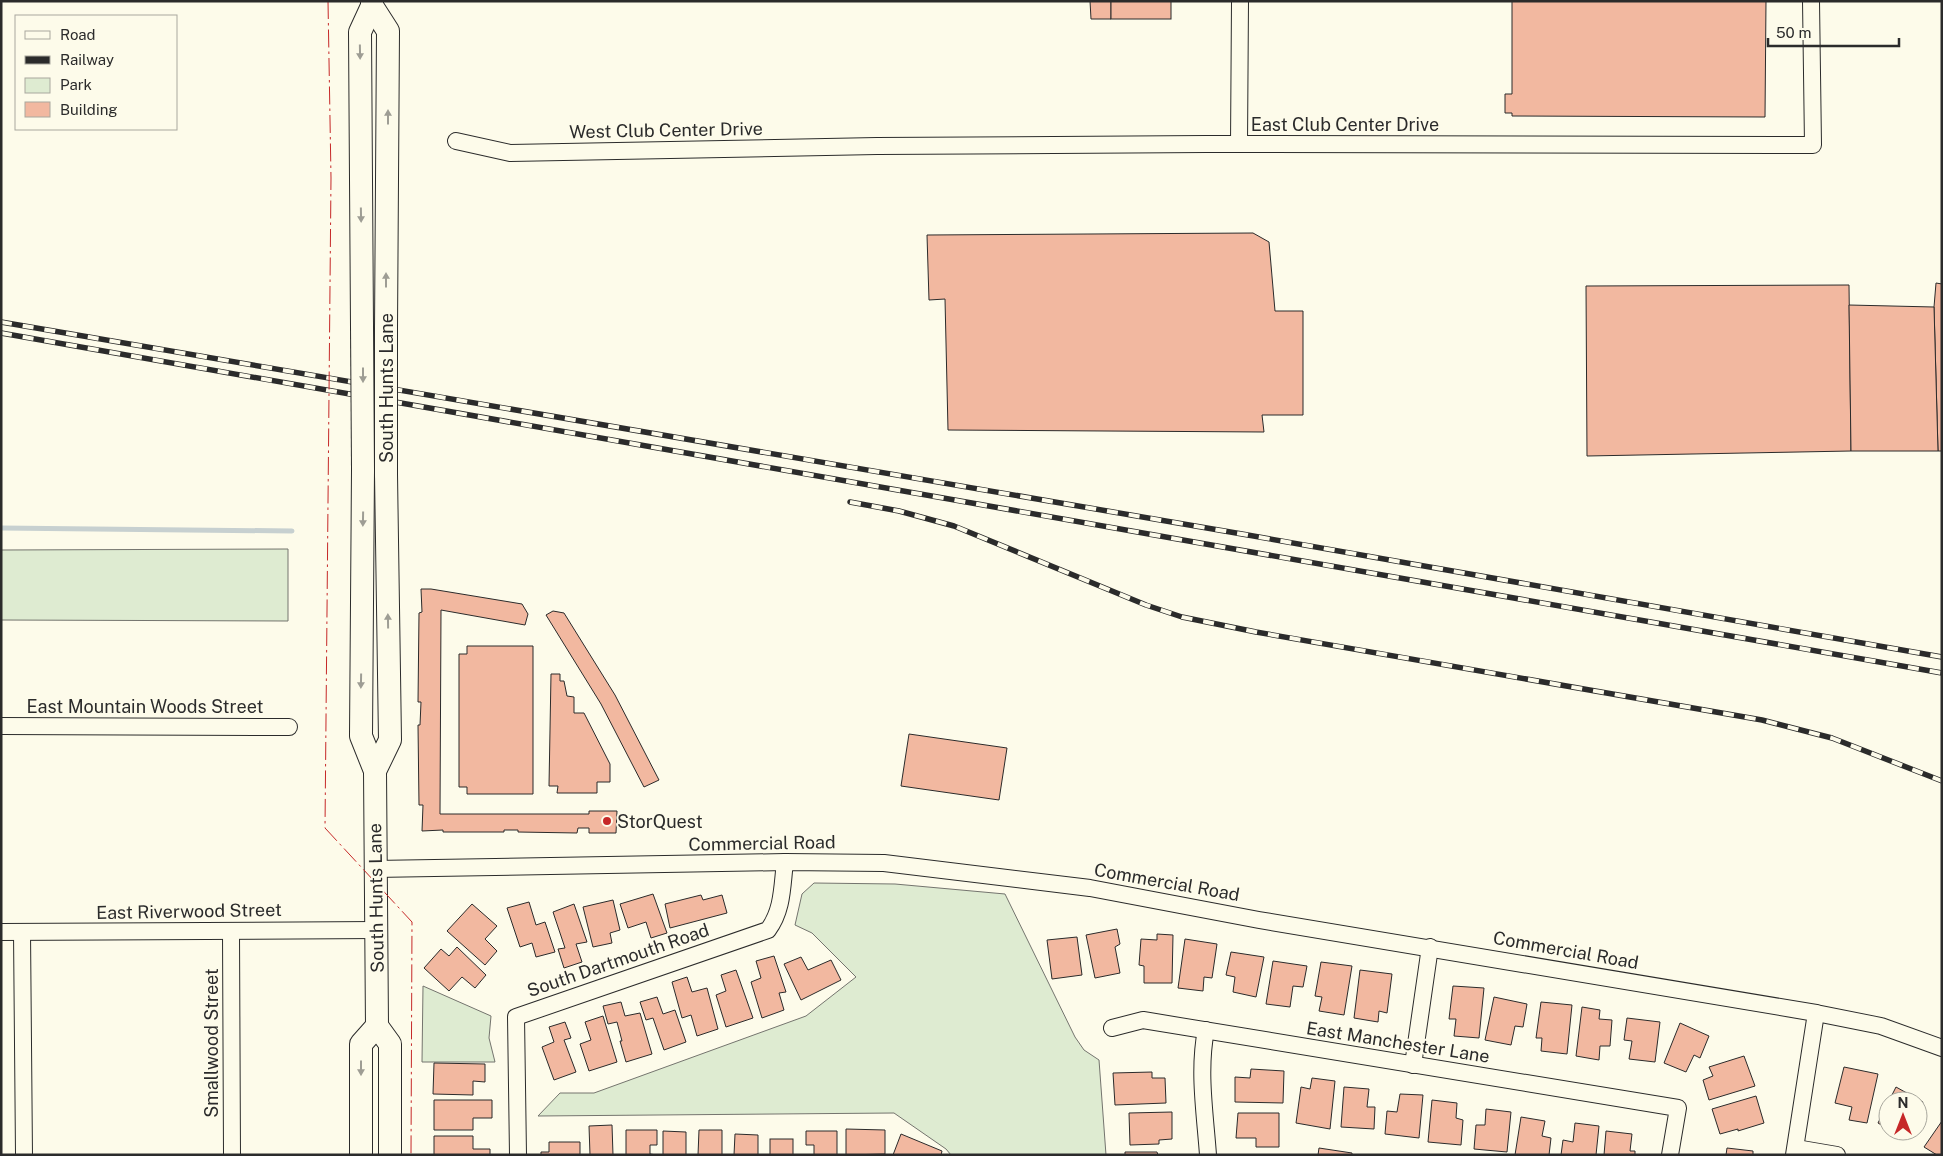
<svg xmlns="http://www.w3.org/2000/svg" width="1943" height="1156" font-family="'Public Sans',sans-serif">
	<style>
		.green { fill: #deebd1; stroke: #74746e }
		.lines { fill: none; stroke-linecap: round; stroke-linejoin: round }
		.stream { stroke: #c7d0d0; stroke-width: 5 }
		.building { fill: #f2b8a0; stroke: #2b2b2b }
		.minor-casing { stroke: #2b2b2b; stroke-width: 18 }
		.secondary-casing { stroke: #2b2b2b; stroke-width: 24 }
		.minor { stroke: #fdfbea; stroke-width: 16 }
		.secondary { stroke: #fdfbea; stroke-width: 22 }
		.rail-casing { stroke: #2b2b2b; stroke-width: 5.5 }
		.rail { stroke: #fdfbea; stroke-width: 4; stroke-dasharray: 11; stroke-linecap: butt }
		.secondary-bridge-casing { stroke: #2b2b2b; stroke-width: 24; stroke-linecap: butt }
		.secondary-bridge { stroke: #fdfbea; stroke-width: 22 }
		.power { stroke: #c62828; stroke-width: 1; stroke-dasharray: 18 4 2.5 4; stroke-linecap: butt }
		.oneway { fill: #9e9d94 }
		.poi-dot { fill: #c62828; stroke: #fdfbea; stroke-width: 2 }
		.labels { text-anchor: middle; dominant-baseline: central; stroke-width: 4; stroke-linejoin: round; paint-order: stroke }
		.street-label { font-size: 18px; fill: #2b2b2b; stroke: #fdfbea }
		.poi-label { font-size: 18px; fill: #2b2b2b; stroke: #fdfbea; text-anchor: start }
	</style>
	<rect width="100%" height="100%" fill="#fdfbea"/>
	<g class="green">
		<polygon points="288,549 288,621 1,620 1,550"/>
		<polygon points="814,883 895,884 1005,894 1075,1037 1084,1050 1099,1060 1106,1155 951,1155 946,1149 894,1113 538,1116 560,1093 594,1093 806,1016 856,977 812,933 795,925 802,894"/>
		<polygon points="423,986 491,1016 489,1038 495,1062 422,1062"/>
	</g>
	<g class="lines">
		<polyline class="stream" points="1,528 292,531"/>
	</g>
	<g class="building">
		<polygon points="1090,1 1111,1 1111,19 1091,19"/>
		<rect x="1111" y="1" width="60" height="18"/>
		<polygon points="1512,1 1766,1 1765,117 1512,116 1512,113 1505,113 1505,94 1512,94"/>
		<polygon points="1253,233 1269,242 1275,311 1303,311 1303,415 1262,415 1264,432 948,430 945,299 929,300 927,235"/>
		<polygon points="1936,283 1942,284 1942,451 1938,451 1934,307"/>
		<polygon points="1849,285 1851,451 1587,456 1586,286"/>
		<polygon points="1849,305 1934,307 1938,451 1851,451"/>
		<polygon points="421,589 431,589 522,604 528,614 525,625 441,610 440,814 589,814 589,811 617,811 616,833 589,833 589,828 578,828 577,833 518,832 518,830 504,830 504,832 443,832 443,830 422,831 423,805 419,805 418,725 420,725 421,702 418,702 419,613 422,612"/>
		<polygon points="553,611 564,613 615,695 659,780 644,787 601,704 546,615"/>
		<polygon points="467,646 533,646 533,794 467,794 467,787 459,787 459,654 467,654"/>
		<polygon points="551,674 560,674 560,681 564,681 567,696 574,697 574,713 584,713 610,764 610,782 597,782 597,793 557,793 558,786 549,786"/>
		<polygon points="909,734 1007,748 999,800 901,786"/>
		<polygon points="653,894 667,933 651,938 646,922 628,928 620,904"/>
		<polygon points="701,895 703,900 722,895 727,913 670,928 665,904"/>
		<polygon points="613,900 620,930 610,933 612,943 593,947 583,907"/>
		<polygon points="529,902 536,925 545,922 555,952 536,957 532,943 520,947 507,908"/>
		<polygon points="472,904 497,926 485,939 497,951 485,965 447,931"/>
		<polygon points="574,904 587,942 576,944 582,962 564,968 558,949 565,948 553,912"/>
		<polygon points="1117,929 1120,944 1115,947 1120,973 1095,978 1086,935"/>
		<polygon points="1157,934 1173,935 1172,983 1144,983 1144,966 1139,965 1141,939 1157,940"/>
		<polygon points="1077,937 1082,975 1052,979 1047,940"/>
		<polygon points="1185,939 1217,944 1212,978 1204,977 1203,991 1178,988"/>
		<polygon points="457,947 486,975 475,988 462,977 449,991 424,968 441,949 449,956"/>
		<polygon points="1231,952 1264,957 1256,997 1233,992 1235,977 1226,975"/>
		<polygon points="774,956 786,992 779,993 784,1010 762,1018 751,982 761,978 756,961"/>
		<polygon points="801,957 808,970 831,960 841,980 801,1000 784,964"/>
		<polygon points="1273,961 1307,966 1303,987 1293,986 1290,1007 1266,1004"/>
		<polygon points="1321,962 1352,966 1344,1015 1319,1011 1322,997 1315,996"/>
		<polygon points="736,970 753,1018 726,1027 716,995 726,991 721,975"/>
		<polygon points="1360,970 1392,974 1387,1013 1379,1011 1378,1022 1354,1018"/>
		<polygon points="687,977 692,992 707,988 718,1029 697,1036 691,1015 682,1018 672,982"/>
		<polygon points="1453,986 1484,988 1479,1038 1454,1036 1456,1019 1449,1019"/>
		<polygon points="657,997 663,1014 675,1010 686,1042 664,1050 653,1018 646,1020 640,1002"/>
		<polygon points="1494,997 1527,1004 1523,1027 1515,1026 1511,1045 1485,1040"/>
		<polygon points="621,1002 625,1016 640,1013 652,1054 626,1062 620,1041 622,1041 617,1022 608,1024 603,1006"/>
		<polygon points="1541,1002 1572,1005 1567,1054 1541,1051 1542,1038 1536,1038"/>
		<polygon points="1582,1007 1600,1010 1599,1019 1612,1020 1610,1046 1600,1046 1599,1060 1576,1056"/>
		<polygon points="603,1016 617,1062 589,1071 580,1044 591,1040 585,1022"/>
		<polygon points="1627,1018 1660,1022 1655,1062 1629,1059 1632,1041 1624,1040"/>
		<polygon points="565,1022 571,1038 564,1040 576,1072 554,1080 542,1047 554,1042 549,1027"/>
		<polygon points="1680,1023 1709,1036 1700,1058 1694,1055 1686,1072 1664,1063"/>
		<polygon points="1744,1056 1755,1086 1709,1100 1703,1080 1713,1076 1709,1067"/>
		<polygon points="434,1063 485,1064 485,1082 473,1081 473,1095 433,1094"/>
		<polygon points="1844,1067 1878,1074 1867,1123 1849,1120 1852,1107 1835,1103"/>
		<polygon points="1251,1069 1284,1071 1283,1103 1235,1102 1235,1077 1250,1078"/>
		<polygon points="1152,1072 1152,1078 1165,1078 1166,1103 1115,1105 1113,1073"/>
		<polygon points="1312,1078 1335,1081 1330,1129 1296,1123 1301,1087 1310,1089"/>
		<polygon points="1344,1087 1369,1089 1367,1107 1375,1107 1374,1129 1341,1127"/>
		<polygon points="1896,1087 1923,1102 1918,1110 1918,1101 1889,1101"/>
		<polygon points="1400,1094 1423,1095 1419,1138 1385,1134 1387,1111 1397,1112"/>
		<polygon points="1756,1096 1764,1123 1738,1131 1738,1129 1720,1134 1712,1109"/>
		<polygon points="434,1100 492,1100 492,1118 473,1118 473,1130 434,1130"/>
		<polygon points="1432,1100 1457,1103 1456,1118 1463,1120 1461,1145 1428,1142"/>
		<polygon points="1888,1103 1888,1129 1878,1123"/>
		<polygon points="1486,1109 1511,1112 1507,1152 1474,1149 1476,1125 1485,1125"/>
		<polygon points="1172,1112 1172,1139 1159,1140 1159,1144 1130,1145 1129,1113"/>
		<polygon points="1238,1113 1279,1113 1279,1147 1256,1147 1256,1138 1236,1138"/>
		<polygon points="1521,1117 1545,1121 1542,1136 1551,1138 1549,1155 1515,1155"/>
		<polygon points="1942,1121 1942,1155 1937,1155 1924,1147"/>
		<polygon points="1575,1123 1599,1126 1596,1155 1561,1155 1563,1140 1573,1142"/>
		<polygon points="612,1125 613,1155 590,1155 589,1126"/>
		<polygon points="846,1129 885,1130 885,1154 846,1155"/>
		<polygon points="626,1130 657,1130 657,1145 650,1145 650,1154 657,1155 626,1155"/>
		<polygon points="699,1130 722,1130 722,1155 698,1155"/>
		<polygon points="663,1131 686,1132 686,1155 663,1155"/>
		<polygon points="806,1131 837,1131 837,1155 814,1155 814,1145 806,1145"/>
		<polygon points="1606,1131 1632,1134 1630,1151 1635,1151 1635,1155 1604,1155"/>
		<polygon points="735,1134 758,1135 758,1155 734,1155"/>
		<polygon points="901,1134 942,1151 941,1155 893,1155"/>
		<polygon points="434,1136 473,1136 473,1149 490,1149 490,1155 434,1155"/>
		<rect x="770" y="1139" width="23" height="16"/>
		<polygon points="549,1142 580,1142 580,1155 541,1155 541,1152 549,1152"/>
		<polygon points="1319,1148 1352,1153 1352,1155 1318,1155"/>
		<polygon points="1727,1148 1753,1151 1753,1155 1726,1155"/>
		<polygon points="1125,1152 1157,1152 1158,1155 1125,1155"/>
	</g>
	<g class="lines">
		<g class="minor-casing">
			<g id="minor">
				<polyline points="456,141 510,153 877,146 1206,144 1813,145 1811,1"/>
				<polyline points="1239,144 1240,1"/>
				<polyline points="1,726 289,727"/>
				<polyline points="374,869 785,862 884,863 1090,888 1259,920 1816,1013 1881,1026 1942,1048"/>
				<polyline points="1,932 377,930"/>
				<polyline points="22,932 24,1155"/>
				<polyline points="231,932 232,1155"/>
				<polyline points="1112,1028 1143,1020 1678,1108 1670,1155"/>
				<path d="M1206,1030C1198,1071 1205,1113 1208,1155"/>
				<polyline points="1413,1065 1430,947"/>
				<polyline points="1796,1148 1837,1155"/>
				<path d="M518,1155L516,1017L768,930C783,910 782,886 785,862"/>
				<polyline points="1794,1155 1816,1013"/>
			</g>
		</g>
		<g class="secondary-casing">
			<g id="secondary">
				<polyline points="372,6 388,31 386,329"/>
				<polyline points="362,326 360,32 372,6 372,1"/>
				<polyline points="363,470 361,736 375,771 377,1026 390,1044 390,1155"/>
				<polyline points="375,771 390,740 386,474"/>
				<polyline points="361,1155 361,1044 377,1026"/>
			</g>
		</g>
		<use href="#minor" class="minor"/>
		<use href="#secondary" class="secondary"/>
		<g class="rail-casing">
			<g id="rail">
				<polyline points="1,322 1242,534 1942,657"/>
				<polyline points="1,333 1942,673"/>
				<polyline points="850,502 899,511 954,526 1146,605 1182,617 1256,632 1762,720 1832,738 1942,781"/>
			</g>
		</g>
		<use href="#rail" class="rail"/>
		<g class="secondary-bridge-casing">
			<g id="secondary-bridge">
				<polyline points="362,326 363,470"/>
				<polyline points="386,329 386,474"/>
			</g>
		</g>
		<use href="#secondary-bridge" class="secondary-bridge"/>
		<polyline class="power" points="328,1 331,178 325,828 412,922 411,1155"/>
	</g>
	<defs><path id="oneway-solid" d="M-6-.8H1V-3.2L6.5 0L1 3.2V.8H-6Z" transform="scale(1.25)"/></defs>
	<g class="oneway">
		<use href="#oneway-solid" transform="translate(360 52) rotate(89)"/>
		<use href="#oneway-solid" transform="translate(388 117) rotate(-90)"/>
		<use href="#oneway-solid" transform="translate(361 215) rotate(89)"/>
		<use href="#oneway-solid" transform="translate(386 280) rotate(-90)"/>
		<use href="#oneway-solid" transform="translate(363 375) rotate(90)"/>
		<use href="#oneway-solid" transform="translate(363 519) rotate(91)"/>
		<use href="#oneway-solid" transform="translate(388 621) rotate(-91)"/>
		<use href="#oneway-solid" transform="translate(361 681) rotate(91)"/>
		<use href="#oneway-solid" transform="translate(361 1068) rotate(90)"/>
	</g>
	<circle class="poi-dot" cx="607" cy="821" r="5"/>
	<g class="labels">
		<g class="street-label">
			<text x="1345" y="124">East Club Center Drive</text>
			<text transform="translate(666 130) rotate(-1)">West Club Center Drive</text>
			<text transform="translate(386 388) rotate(-90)">South Hunts Lane</text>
			<text x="145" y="706">East Mountain Woods Street</text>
			<text transform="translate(762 843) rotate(-1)">Commercial Road</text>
			<text transform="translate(1167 882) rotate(10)">Commercial Road</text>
			<text transform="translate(376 898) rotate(-91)">South Hunts Lane</text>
			<text transform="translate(189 911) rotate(-1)">East Riverwood Street</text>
			<text transform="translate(1566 950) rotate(10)">Commercial Road</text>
			<text transform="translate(618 960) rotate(-19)">South Dartmouth Road</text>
			<text transform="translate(1398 1042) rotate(9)">East Manchester Lane</text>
			<text transform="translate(211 1043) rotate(-90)">Smallwood Street</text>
		</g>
		<g class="poi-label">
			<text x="617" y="821">StorQuest</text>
		</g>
	</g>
	<rect width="1943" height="1156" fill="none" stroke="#2b2b2b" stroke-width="5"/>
	<rect x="15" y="15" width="162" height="115" fill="#fdfbea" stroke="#a9a89e"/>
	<rect x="25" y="31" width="25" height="8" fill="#fdfbea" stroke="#a9a89e"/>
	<text x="60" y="40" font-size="15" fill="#2b2b2b">Road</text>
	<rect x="25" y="56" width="25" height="8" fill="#2b2b2b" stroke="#a9a89e"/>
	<text x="60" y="65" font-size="15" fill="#2b2b2b">Railway</text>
	<rect x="25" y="78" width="25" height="15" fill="#deebd1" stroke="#a9a89e"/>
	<text x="60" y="90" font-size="15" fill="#2b2b2b">Park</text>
	<rect x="25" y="102" width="25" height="15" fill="#f2b8a0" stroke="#a9a89e"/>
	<text x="60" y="115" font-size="15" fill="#2b2b2b">Building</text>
	<g transform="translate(1903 1116)"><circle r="24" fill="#fdfbea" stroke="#a9a89e"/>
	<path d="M0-4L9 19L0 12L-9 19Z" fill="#c62828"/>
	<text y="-8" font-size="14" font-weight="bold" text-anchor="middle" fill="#2b2b2b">N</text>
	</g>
	<path d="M1768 38v8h131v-8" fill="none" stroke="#2b2b2b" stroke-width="2.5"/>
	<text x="1776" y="38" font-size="15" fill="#2b2b2b" stroke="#fdfbea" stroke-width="4" paint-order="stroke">50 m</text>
</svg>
